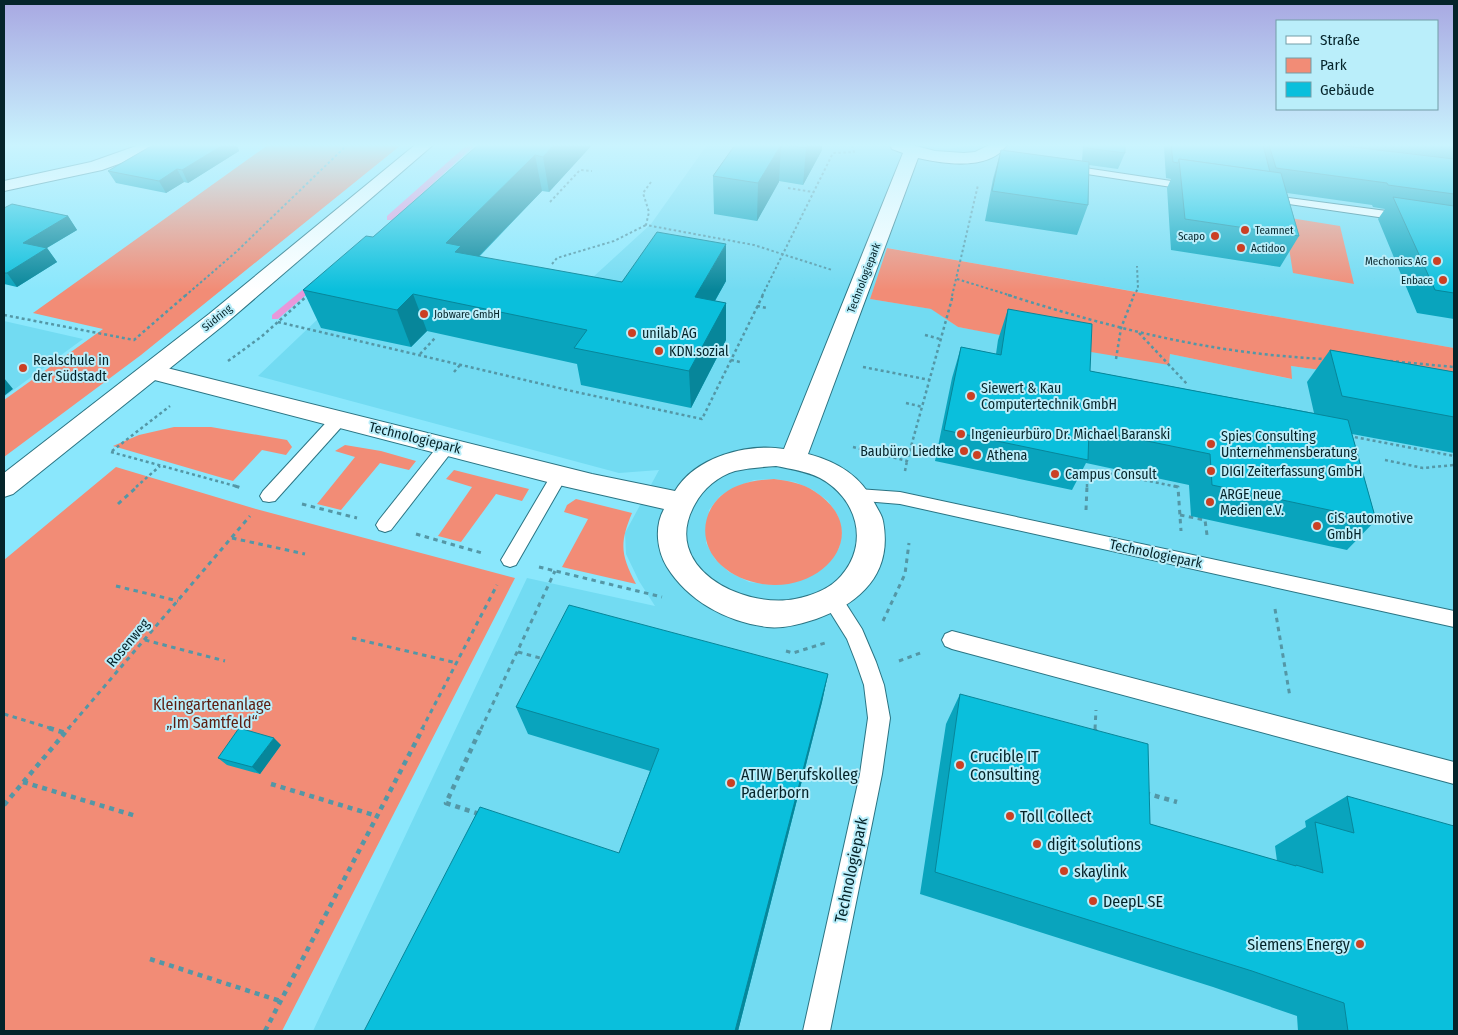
<svg xmlns="http://www.w3.org/2000/svg" width="1458" height="1035" font-family="'Fira Sans Condensed',sans-serif">
	<style>
		.built { fill: #72dbf2; fill-rule: evenodd }
		.green { fill: #f28c76 }
		.lines { fill: none; stroke-linecap: round; stroke-linejoin: round }
		.stream { fill: #e897da; fill-rule: evenodd }
		.service-casing { stroke: #2b7483; stroke-width: 2 }
		.minor-casing { stroke: #2b7483; stroke-width: 2 }
		.secondary-casing { stroke: #2b7483; stroke-width: 2 }
		.path-far3 { stroke: #5497a6; stroke-width: 2; stroke-dasharray: 2.5 2.5; stroke-linecap: butt }
		.path-far2 { stroke: #5497a6; stroke-width: 2.5; stroke-dasharray: 3 3; stroke-linecap: butt }
		.path-far1 { stroke: #5497a6; stroke-width: 3; stroke-dasharray: 4.5 4.5; stroke-linecap: butt }
		.path { stroke: #5497a6; stroke-width: 4.5; stroke-dasharray: 5 5; stroke-linecap: butt }
		.service { fill: #fff; fill-rule: evenodd }
		.minor { fill: #fff; fill-rule: evenodd }
		.secondary { fill: #fff; fill-rule: evenodd }
		.wall { fill: #09a4bd }
		.shaded-wall { fill: #07869a }
		.building { fill: #0abfdc; stroke: #07869a }
		.poi-dot { fill: #cb4024; stroke: #baeefa; stroke-width: 2 }
		.labels { text-anchor: middle; dominant-baseline: central; stroke-width: 4; stroke-linejoin: round; paint-order: stroke }
		.far-poi-label { font-size: 11px; fill: #05242a; stroke: #baeefa; text-anchor: start }
		.far-street-label { font-size: 11px; fill: #05242a; stroke: #baeefa }
		.poi-label { font-size: 14px; fill: #05242a; stroke: #baeefa; text-anchor: start }
		.street-label { font-size: 14px; fill: #05242a; stroke: #baeefa }
		.near-park-label { font-size: 16px; fill: #5d1e11; stroke: #baeefa }
		.near-poi-label { font-size: 16px; fill: #05242a; stroke: #baeefa; text-anchor: start }
		.near-street-label { font-size: 16px; fill: #05242a; stroke: #baeefa }
	</style>
	<rect width="100%" height="100%" fill="#8ae7fc"/>
	<g class="built">
		<path d="M707,145H922L947,149L974,145H1454V348L888,248L870,299L932,309L958,327L1169,364L1170,354L1291,379V366L1454,388V1031H313L527,578L655,606L639,581L626,554L625,533L659,470L619,473L258,376L383,257L568,300L651,224ZM775,479L795,482L813,490L828,501L838,516L842,532L839,549L771,585L749,582L729,572L715,559L706,543L709,510L720,496L736,487L754,480Z"/>
		<polygon points="4,321 83,339 4,397"/>
	</g>
	<g class="green">
		<polygon points="268,145 401,145 141,355 4,457 4,400 103,329 33,313"/>
		<polygon points="1284,217 1340,226 1354,284 1293,273"/>
		<polygon points="887,248 1454,348 1454,388 1291,366 1292,379 1170,354 1169,365 1079,350 958,327 931,309 870,299"/>
		<polygon points="174,427 211,427 287,440 292,447 286,455 262,450 233,481 113,446 139,435"/>
		<polygon points="345,445 381,451 416,461 409,470 380,463 341,510 317,504 355,457 335,451"/>
		<polygon points="116,467 256,509 515,578 282,1031 4,1031 4,560"/>
		<polygon points="454,470 529,489 522,501 496,494 461,542 438,536 472,487 446,479"/>
		<path d="M774,479C788,481 802,483 814,491C876,531 824,594 762,584C746,581 733,576 721,565C694,540 703,500 737,486C750,481 761,480 774,479Z"/>
		<path d="M576,499L632,513C619,544 621,555 636,584L562,567L588,519L564,512L567,505Z"/>
	</g>
	<g class="lines">
		<g class="stream">
			<polygon points="467,145 475,145 393,220 387,220 387,216"/>
			<polygon points="317,278 320,279 320,283 278,319 272,319 272,315"/>
		</g>
		<g class="service-casing">
			<g id="service">
				<polygon points="1065,165 1191,184 1197,187 1191,190 1061,170 1060,168 1061,166"/>
				<polygon points="1266,195 1454,220 1454,228 1262,200 1260,198 1262,196"/>
				<polygon points="339,414 345,415 347,419 345,423 275,501 269,502 263,501 260,496 263,491 333,415"/>
				<polygon points="447,440 453,442 455,446 453,450 391,530 385,532 379,530 376,525 379,520 441,442"/>
				<polygon points="559,470 565,472 567,476 516,565 510,567 504,565 501,560 504,555 553,472"/>
				<polygon points="858,489 900,492 1454,611 1454,627 900,504 852,500 849,495 852,490"/>
				<polygon points="832,591 839,593 862,629 876,662 884,685 890,718 882,774 830,1031 803,1031 860,774 868,718 864,685 856,662 847,639 822,599 825,593"/>
				<polygon points="952,631 1454,762 1454,784 952,649 945,646 942,640 945,634"/>
			</g>
		</g>
		<g class="minor-casing">
			<g id="minor">
				<polygon points="139,145 162,145 160,149 102,170 4,191 4,181 91,162"/>
				<path d="M890,145H912L935,151L964,153L975,152L989,145H1007C989,171 944,164 918,158L808,454C838,462 861,476 875,504C878,510 882,515 883,521C893,573 861,603 816,619C801,624 783,629 767,627C727,622 688,601 667,567C657,550 654,527 664,509L563,486L143,377L139,372L143,367L151,364L592,474L675,491C695,457 747,443 784,449L903,153L892,149ZM776,466C791,469 806,471 820,478C857,498 870,543 841,576C830,589 811,596 795,599C742,609 659,567 695,504C703,489 718,476 735,471C748,468 762,467 776,466Z"/>
			</g>
		</g>
		<g class="secondary-casing">
			<polygon id="secondary" points="415,145 433,145 225,324 13,494 4,497 4,473 209,314"/>
		</g>
		<g class="path-far3">
			<polyline points="651,182 643,193 649,212 646,225 754,245 832,270"/>
			<polyline points="788,188 813,192"/>
			<polyline points="550,202 580,170 592,171"/>
			<polyline points="552,264 557,258 614,241 646,225"/>
			<polyline points="957,279 1012,296"/>
			<polyline points="185,296 236,252 347,145"/>
			<polyline points="306,296 308,295"/>
			<polyline points="762,296 833,153 854,152 852,145"/>
			<polyline points="952,296 978,185"/>
			<polyline points="1133,296 1138,289 1137,266"/>
		</g>
		<g class="path-far2">
			<path d="M1008,295C1115,329 1213,354 1326,359"/>
			<polyline points="757,306 767,308"/>
			<polyline points="4,315 134,340 186,295"/>
			<polyline points="278,322 576,392 702,419 763,295"/>
			<polyline points="1139,333 1187,384"/>
			<polyline points="925,335 940,339"/>
			<polyline points="420,354 435,338"/>
			<polyline points="1116,359 1121,328 1134,295"/>
			<polyline points="731,360 740,362"/>
			<polyline points="228,361 261,337 308,295"/>
			<polyline points="1390,361 1454,367"/>
			<polyline points="863,367 930,380"/>
			<polyline points="454,372 460,365"/>
			<polyline points="906,403 923,407"/>
			<polyline points="1349,436 1454,456"/>
			<polyline points="853,447 907,461 953,295"/>
			<polyline points="112,451 170,406"/>
			<polyline points="111,452 239,487"/>
			<polyline points="1385,460 1423,468 1454,465"/>
			<polyline points="905,471 907,461"/>
			<polyline points="136,487 160,466"/>
			<polyline points="1087,487 1087,474 1095,470 1178,487"/>
		</g>
		<g class="path-far1">
			<polyline points="235,486 241,488"/>
			<polyline points="1174,486 1178,487 1181,531"/>
			<polyline points="118,504 138,486"/>
			<polyline points="302,504 357,518"/>
			<polyline points="1086,510 1087,486"/>
			<polyline points="1180,515 1205,520 1207,535"/>
			<polyline points="416,534 482,553"/>
			<polyline points="232,538 305,554"/>
			<polyline points="539,567 662,597"/>
			<polyline points="116,586 178,601"/>
			<polyline points="1275,609 1290,697"/>
			<polyline points="883,621 905,574 909,543"/>
			<polyline points="352,638 457,663"/>
			<polyline points="145,640 225,661"/>
			<polyline points="786,651 793,653 825,643"/>
			<polyline points="518,652 544,659"/>
			<polyline points="899,661 923,652"/>
			<polyline points="4,714 53,729"/>
			<polyline points="68,729 250,516"/>
			<polyline points="422,729 497,585"/>
			<polyline points="481,729 555,571"/>
			<polyline points="1095,729 1096,710"/>
		</g>
		<g class="path">
			<polyline points="49,728 65,733"/>
			<polyline points="1095,734 1095,728"/>
			<polyline points="23,782 136,816"/>
			<polyline points="271,784 377,816"/>
			<polyline points="1145,793 1177,802"/>
			<polyline points="4,805 69,728"/>
			<polyline points="479,814 446,803 481,728"/>
			<polyline points="150,959 280,1001"/>
			<polyline points="265,1031 423,728"/>
		</g>
		<use href="#service" class="service"/>
		<use href="#minor" class="minor"/>
		<use href="#secondary" class="secondary"/>
	</g>
	<g class="wall">
		<polygon points="153,145 237,145 239,151 188,183 184,182 166,193 116,183 108,171"/>
		<polygon points="478,145 592,145 549,192 542,191 479,257 622,282 726,281 715,301 726,303 726,340 691,408 581,385 577,364 427,331 411,347 321,328 303,290 373,237"/>
		<polygon points="735,145 822,145 822,150 803,185 779,181 757,221 714,214 713,176"/>
		<polygon points="1083,145 1125,145 1125,153 1118,169 1089,165 1088,205 1077,235 985,221 993,179 1001,150 1082,161"/>
		<polygon points="1165,145 1454,145 1454,319 1417,313 1378,219 1385,209 1373,207 1372,205 1287,193 1299,236 1280,267 1171,250 1167,188 1171,179 1166,178 1164,147"/>
		<polygon points="4,208 68,216 77,230 47,248 57,262 17,287 4,284"/>
		<polygon points="1008,309 1090,371 1314,413 1307,382 1330,350 1454,372 1454,453 1352,434 1376,520 1347,550 1191,516 1189,485 1086,463 1072,490 935,461 952,378 961,347 996,354 998,340"/>
		<polygon points="828,674 822,702 738,1031 364,1031 619,853 650,771 528,734 516,707"/>
		<polygon points="960,694 1150,824 1277,861 1275,846 1306,827 1305,821 1347,796 1454,1031 1298,1031 1297,1016 1213,987 920,894 946,724"/>
		<polygon points="281,745 260,774 227,765 218,758"/>
	</g>
	<g class="shaded-wall">
		<polygon points="223,145 237,145 239,151 188,183 182,170"/>
		<polygon points="554,145 592,145 549,192 543,157"/>
		<polygon points="781,145 779,182 757,221 758,183"/>
		<polygon points="807,145 822,145 822,150 803,185 806,148"/>
		<polygon points="535,155 542,191 467,268 446,243"/>
		<polygon points="177,169 184,182 166,193 159,181"/>
		<polygon points="68,216 77,230 33,256 23,243"/>
		<polygon points="726,244 726,281 696,334 695,297"/>
		<polygon points="47,248 57,262 17,287 7,273"/>
		<polygon points="413,294 427,331 411,347 397,310"/>
		<polygon points="726,303 726,340 691,408 689,371"/>
		<polygon points="4,378 13,389 4,396"/>
		<polygon points="828,674 822,702 738,1031 735,1031"/>
		<polygon points="274,738 281,745 260,774 252,767"/>
	</g>
	<g class="building">
		<polygon points="153,145 223,145 182,170 177,169 159,181 108,171"/>
		<polygon points="478,145 554,145 543,157 535,155 446,243 461,246 455,252 622,282 657,232 726,244 695,297 726,303 689,371 574,348 587,330 413,294 397,310 303,290 366,236 373,237"/>
		<polygon points="735,145 781,145 758,183 713,176"/>
		<polygon points="786,145 807,145 806,148"/>
		<polygon points="1087,145 1125,145 1125,153 1087,148"/>
		<polygon points="1171,145 1263,145 1270,172 1179,159 1178,163 1173,162"/>
		<polygon points="1269,145 1336,145 1454,159 1454,194 1388,185 1387,183 1276,168"/>
		<polygon points="1001,150 1089,162 1088,205 992,191"/>
		<polygon points="1179,159 1281,173 1299,236 1185,219"/>
		<polygon points="1393,197 1454,206 1454,293 1435,290"/>
		<polygon points="12,204 68,216 23,243 47,248 7,273 4,273 4,208"/>
		<polygon points="1008,309 1092,324 1090,371 1348,420 1376,520 1212,485 1210,454 1089,429 1088,460 944,430 961,347 1001,355"/>
		<polygon points="1330,350 1454,372 1454,417 1342,396"/>
		<polygon points="569,605 828,674 735,1031 364,1031 480,807 619,853 659,749 516,707"/>
		<polygon points="960,694 1148,744 1150,824 1296,866 1296,865 1323,873 1315,822 1354,833 1347,796 1454,826 1454,1031 1348,1031 1344,1003 1252,971 935,872"/>
		<polygon points="239,728 274,738 252,767 218,758"/>
	</g>
	<linearGradient id="sky" x2="0" y2="1"><stop stop-color="#a8a8e2"/><stop offset="0.5" stop-color="#caf4fe"/><stop offset="1" stop-color="#caf4fe" stop-opacity="0"/></linearGradient>
	<rect width="1458" height="290" fill="url(#sky)"/>
	<g class="poi-dot">
		<circle cx="1245" cy="230" r="5"/>
		<circle cx="1215" cy="236" r="5"/>
		<circle cx="1241" cy="248" r="5"/>
		<circle cx="1437" cy="261" r="5"/>
		<circle cx="1443" cy="280" r="5"/>
		<circle cx="424" cy="314" r="5"/>
		<circle cx="632" cy="333" r="5"/>
		<circle cx="659" cy="351" r="5"/>
		<circle cx="23" cy="368" r="5"/>
		<circle cx="971" cy="396" r="5"/>
		<circle cx="961" cy="434" r="5"/>
		<circle cx="1211" cy="444" r="5"/>
		<circle cx="964" cy="451" r="5"/>
		<circle cx="977" cy="455" r="5"/>
		<circle cx="1211" cy="471" r="5"/>
		<circle cx="1055" cy="474" r="5"/>
		<circle cx="1210" cy="502" r="5"/>
		<circle cx="1317" cy="526" r="5"/>
		<circle cx="960" cy="765" r="5"/>
		<circle cx="731" cy="783" r="5"/>
		<circle cx="1010" cy="816" r="5"/>
		<circle cx="1037" cy="844" r="5"/>
		<circle cx="1064" cy="871" r="5"/>
		<circle cx="1093" cy="901" r="5"/>
		<circle cx="1360" cy="944" r="5"/>
	</g>
	<g class="labels">
		<g class="far-poi-label">
			<text x="1255" y="230">Teamnet</text>
			<text x="1205" y="236" text-anchor="end">Scapo</text>
			<text x="1251" y="248">Actidoo</text>
			<text x="1427" y="261" text-anchor="end">Mechonics AG</text>
			<text x="1433" y="280" text-anchor="end">Enbace</text>
			<text x="434" y="314">Jobware GmbH</text>
		</g>
		<g class="far-street-label">
			<text transform="translate(864 278) rotate(-69)">Technologiepark</text>
			<text transform="translate(217 318) rotate(-39)">Südring</text>
		</g>
		<g class="poi-label">
			<text x="642" y="333">unilab AG</text>
			<text x="669" y="351">KDN.sozial</text>
			<text x="33" y="360">Realschule in<tspan x="33" dy="16">der Südstadt</tspan></text>
			<text x="981" y="388">Siewert &amp; Kau<tspan x="981" dy="16">Computertechnik GmbH</tspan></text>
			<text x="971" y="434">Ingenieurbüro Dr. Michael Baranski</text>
			<text x="1221" y="436">Spies Consulting<tspan x="1221" dy="16">Unternehmensberatung</tspan></text>
			<text x="954" y="451" text-anchor="end">Baubüro Liedtke</text>
			<text x="987" y="455">Athena</text>
			<text x="1221" y="471">DIGI Zeiterfassung GmbH</text>
			<text x="1065" y="474">Campus Consult</text>
			<text x="1220" y="494">ARGE neue<tspan x="1220" dy="16">Medien e.V.</tspan></text>
			<text x="1327" y="518">CiS automotive<tspan x="1327" dy="16">GmbH</tspan></text>
		</g>
		<g class="street-label">
			<text transform="translate(415 438) rotate(14)">Technologiepark</text>
			<text transform="translate(1156 554) rotate(12)">Technologiepark</text>
			<text transform="translate(128 643) rotate(-50)">Rosenweg</text>
		</g>
		<g class="near-park-label">
			<text x="212" y="704">Kleingartenanlage<tspan x="212" dy="18">„Im Samtfeld“</tspan></text>
		</g>
		<g class="near-poi-label">
			<text x="970" y="756">Crucible IT<tspan x="970" dy="18">Consulting</tspan></text>
			<text x="741" y="774">ATIW Berufskolleg<tspan x="741" dy="18">Paderborn</tspan></text>
			<text x="1020" y="816">Toll Collect</text>
			<text x="1047" y="844">digit solutions</text>
			<text x="1074" y="871">skaylink</text>
			<text x="1103" y="901">DeepL SE</text>
			<text x="1350" y="944" text-anchor="end">Siemens Energy</text>
		</g>
		<g class="near-street-label">
			<text transform="translate(851 870) rotate(-78)">Technologiepark</text>
		</g>
	</g>
	<rect width="1458" height="1035" fill="none" stroke="#05242a" stroke-width="10"/>
	<rect x="1276" y="20" width="162" height="90" fill="#baeefa" stroke="#729da7"/>
	<rect x="1286" y="36" width="25" height="8" fill="#ffffff" stroke="#729da7"/>
	<text x="1320" y="45" font-size="15" fill="#05242a">Straße</text>
	<rect x="1286" y="58" width="25" height="15" fill="#f28c76" stroke="#729da7"/>
	<text x="1320" y="70" font-size="15" fill="#05242a">Park</text>
	<rect x="1286" y="82" width="25" height="15" fill="#0abfdc" stroke="#729da7"/>
	<text x="1320" y="95" font-size="15" fill="#05242a">Gebäude</text>
</svg>
